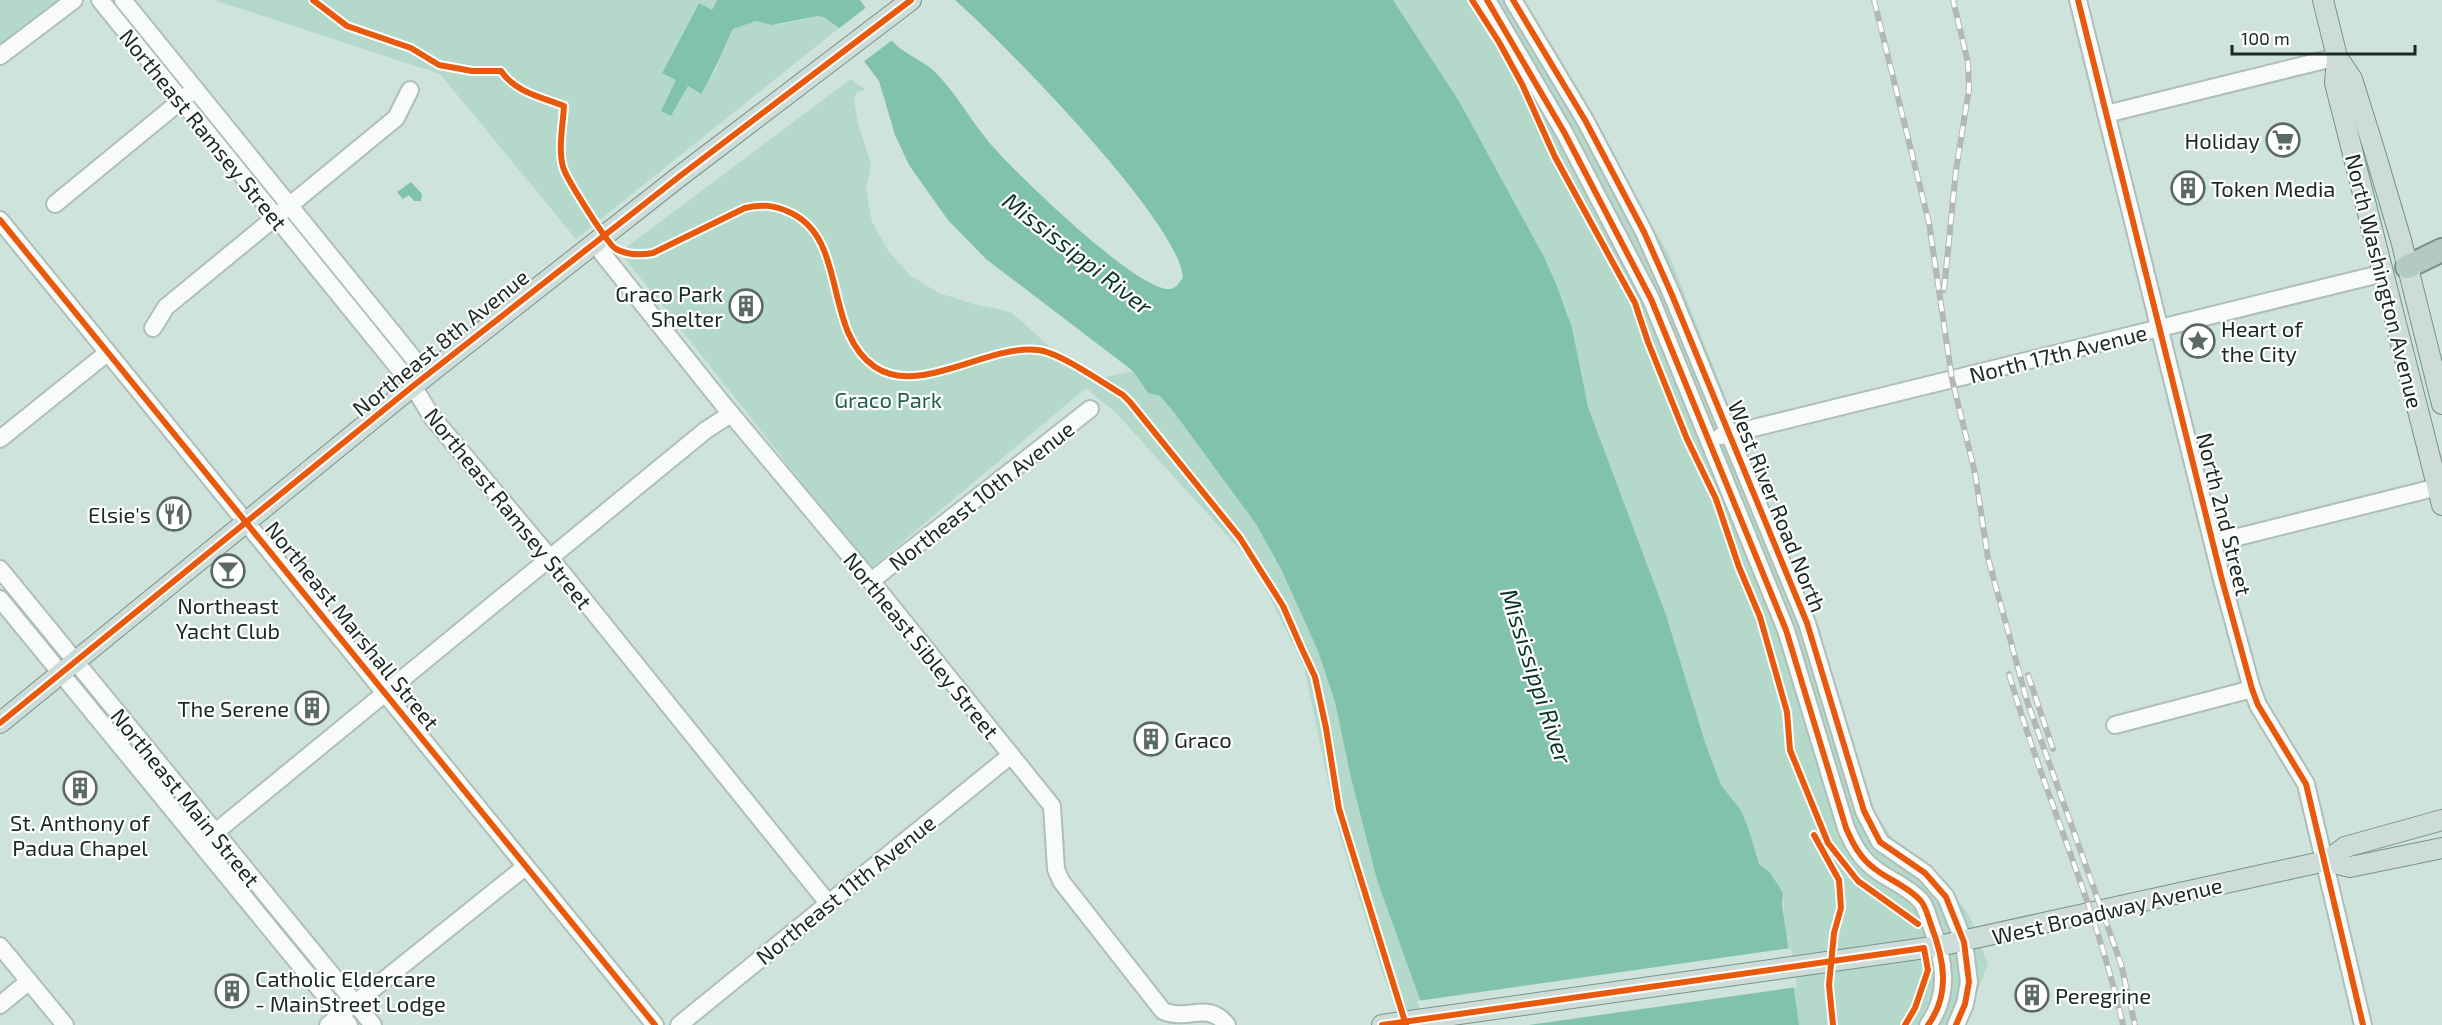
<svg xmlns="http://www.w3.org/2000/svg" width="2442" height="1025" font-family="'Exo 2',sans-serif">
	<style>
		.green { fill: #b4d8ca }
		.water { fill: #81c2ac }
		.pier { fill: #cee3db }
		.lines { fill: none; stroke-linecap: round; stroke-linejoin: round }
		.minor-casing { stroke: #aebfb8; stroke-width: 20 }
		.major-casing { stroke: #75938b; stroke-width: 22 }
		.highway-casing { stroke: #75938b; stroke-width: 26 }
		.minor { stroke: #f8fbfa; stroke-width: 16 }
		.major { stroke: #cedcd8; stroke-width: 20 }
		.highway { stroke: #b3c9c3; stroke-width: 22 }
		.rail-casing { stroke: #b3b8b6; stroke-width: 6 }
		.rail { stroke: #fff; stroke-width: 4; stroke-dasharray: 11; stroke-linecap: butt }
		.cycleway-casing { stroke: #fff; stroke-width: 10 }
		.cycleway { stroke: #e8590c; stroke-width: 6 }
		.labels { text-anchor: middle; dominant-baseline: central; stroke-width: 4.5; stroke-linejoin: round; paint-order: stroke }
		.street-label { font-size: 22px; fill: #1b2923; stroke: #fff }
		.poi-label { font-size: 22px; fill: #1b2923; stroke: #fff; text-anchor: start }
		.park-label { font-size: 22px; fill: #1f614d; stroke: #fff }
		.water-label { font-size: 24px; font-style: italic; fill: #0d3428; stroke: #fff }
	</style>
	<rect width="100%" height="100%" fill="#cee3db"/>
	<g class="green">
		<polygon points="0,0 62,0 0,46"/>
		<polygon points="214,0 717,0 712,10 698,4 662,72 677,80 661,111 671,116 688,86 700,94 716,70 719,58 733,29 756,21 777,25 817,16 824,17 839,28 576,239 440,74"/>
		<polygon points="1393,0 1520,0 1668,253 1814,619 1875,812 1892,838 1930,866 1969,915 1988,964 1964,1025 1799,1025 1784,920 1783,893 1771,874 1759,864 1747,824 1740,809 1721,785 1705,742 1666,615 1588,407 1566,308 1544,257 1459,101"/>
		<polygon points="851,79 866,90 857,92 854,100 858,124 871,164 866,189 872,222 889,252 911,276 939,293 973,304 1011,312 1063,359 1097,379 1133,371 1148,393 1160,396 1173,411 1256,524 1282,571 1318,651 1335,702 1351,778 1377,880 1429,1025 1398,1025 1394,1002 1384,978 1339,833 1304,667 1254,565 1117,414 1086,388 870,569 620,252"/>
	</g>
	<g class="water">
		<path d="M717,0H860C870,14 888,39 901,49C912,57 926,63 935,72C955,92 970,119 988,141C1011,169 1137,292 1170,289C1176,289 1179,282 1183,278C1181,223 1002,41 955,0H1393L1459,101L1544,257L1557,286L1572,328L1588,407L1666,615L1705,742L1721,785L1740,809L1747,824L1759,864L1771,874L1783,893L1782,904L1799,1025H1429L1377,880L1351,778L1335,702L1318,651L1282,571L1256,524L1173,411L1160,396L1148,393L1133,371L986,259L948,220L909,165L895,135L879,81L839,28L824,17L817,16L772,25L756,21L733,29C722,51 714,73 701,94L688,86L671,116L661,111L676,80L662,73L699,3L712,10Z"/>
		<polygon points="411,182 422,194 421,201 414,201 409,195 403,199 397,192"/>
	</g>
	<g class="pier">
		<polygon points="868,6 895,38 862,63 837,30"/>
		<polygon points="1791,948 1797,987 1529,1025 1425,1025 1417,1001"/>
	</g>
	<g class="lines">
		<g class="minor-casing">
			<g id="minor">
				<polyline points="100,0 413,386 432,417 551,559 828,903"/>
				<polyline points="123,0 427,375"/>
				<path d="M1487,0L1564,132L1651,299L1786,630L1846,828C1853,844 1860,858 1875,869C1889,880 1907,886 1920,900C1926,906 1928,917 1931,925C1944,959 1951,994 1928,1025"/>
				<polyline points="1513,0 1585,120 1644,232 1672,295 1807,623 1864,811 1880,842 1925,873 1946,897 1964,942 1969,982 1965,1004 1956,1025"/>
				<polyline points="2078,0 2221,576 2252,689 2258,705 2306,784 2363,1025"/>
				<polyline points="0,56 74,0"/>
				<polyline points="2106,114 2337,57"/>
				<polyline points="55,204 189,94"/>
				<polyline points="0,220 655,1025"/>
				<path d="M594,243L722,403L871,581L1052,806L1056,869L1061,881L1163,1011C1188,1022 1207,1000 1227,1025"/>
				<polyline points="153,328 166,307 396,118 410,90"/>
				<polyline points="1721,436 2384,273"/>
				<polyline points="0,439 107,353"/>
				<polyline points="2214,543 2442,486"/>
				<polyline points="0,569 373,1025"/>
				<polyline points="871,581 1090,409"/>
				<polyline points="0,599 349,1025"/>
				<polyline points="2115,725 2252,689"/>
				<polyline points="201,844 706,430 731,414"/>
				<polyline points="0,946 65,1025"/>
				<polyline points="0,1005 29,981"/>
				<polyline points="328,1025 525,867"/>
				<polyline points="679,1025 1011,755"/>
			</g>
		</g>
		<g class="major-casing">
			<g id="major">
				<polyline points="2323,0 2337,57 2335,83 2442,505"/>
				<polyline points="2337,57 2352,79 2373,146 2401,240 2442,404"/>
				<polyline points="0,723 413,386 680,176 911,0"/>
				<polyline points="2326,861 2350,867 2442,848"/>
				<polyline points="1382,1025 1939,946 2326,861 2345,847 2442,820"/>
			</g>
		</g>
		<g class="highway-casing">
			<polyline id="highway" points="2407,267 2442,250"/>
		</g>
		<use href="#minor" class="minor"/>
		<use href="#major" class="major"/>
		<use href="#highway" class="highway"/>
		<g class="rail-casing">
			<g id="rail">
				<polyline points="1874,0 1929,223 1952,379 1975,473 1988,558 2027,701 2121,964 2135,1025"/>
				<polyline points="1944,290 1956,170 1969,89 1968,63 1953,0"/>
				<path d="M2009,674C2043,792 2096,905 2123,1025"/>
				<polyline points="2028,675 2053,749"/>
			</g>
		</g>
		<use href="#rail" class="rail"/>
		<g class="cycleway-casing">
			<g id="cycleway">
				<path d="M313,0L347,26L411,48L439,65L472,71H501C515,92 541,97 564,106C563,125 558,148 563,167C566,178 608,245 616,249C627,255 642,255 653,253L745,208C762,204 774,205 789,212C849,238 822,331 875,367C920,397 987,344 1038,350C1059,352 1103,383 1123,395L1130,402L1240,538L1283,606L1301,647L1315,677L1326,728L1339,809L1406,1025"/>
				<polyline points="1472,0 1499,42 1522,84 1555,157 1635,303 1648,342 1687,439 1716,499 1739,567 1760,617 1787,712 1790,750 1828,843 1858,881 1918,924"/>
				<path d="M1487,0L1564,132L1651,299L1786,630L1846,828C1853,844 1860,858 1875,869C1889,880 1907,886 1920,900C1926,906 1928,917 1931,925C1944,959 1951,994 1928,1025"/>
				<polyline points="1513,0 1585,120 1644,232 1672,295 1807,623 1864,811 1880,842 1925,873 1946,897 1964,942 1969,982 1965,1004 1956,1025"/>
				<polyline points="2078,0 2221,576 2252,689 2258,705 2306,784 2363,1025"/>
				<polyline points="0,220 655,1025"/>
				<polyline points="0,723 413,386 680,176 911,0"/>
				<polyline points="1814,835 1839,880 1841,908 1834,933 1829,985 1833,1025"/>
				<polyline points="1382,1025 1924,948 1928,970 1915,1008 1905,1025"/>
			</g>
		</g>
		<use href="#cycleway" class="cycleway"/>
	</g>
	<defs>
		<g id="supermarket-ring" transform="scale(1.725)"><circle r="9.5" fill="#fff" stroke="#5a6a63" stroke-width="1.5"/><path d="M-6-5.5h2.5l.6 2H6L4.5 2H-2.5L-4.4-4H-6ZM-1.5 3.2a1.3 1.3 0 1 0 .1 0ZM3 3.2a1.3 1.3 0 1 0 .1 0Z" fill="#5a6a63"/></g>
		<g id="building-ring" transform="scale(1.725)"><circle r="9.5" fill="#fff" stroke="#5a6a63" stroke-width="1.5"/><path d="M-4-6H4V6H1V3H-1V6H-4ZM-2.5-4.3h1.7v1.8h-1.7ZM.8-4.3h1.7v1.8H.8ZM-2.5-1h1.7V.8h-1.7ZM.8-1h1.7V.8H.8Z" fill="#5a6a63"/></g>
		<g id="sight-ring" transform="scale(1.725)"><circle r="9.5" fill="#fff" stroke="#5a6a63" stroke-width="1.5"/><path d="M0-6L1.8-2.2L6-1.7L2.9 1.2L3.7 5.4L0 3.3L-3.7 5.4L-2.9 1.2L-6-1.7L-1.8-2.2Z" fill="#5a6a63"/></g>
		<g id="restaurant-ring" transform="scale(1.725)"><circle r="9.5" fill="#fff" stroke="#5a6a63" stroke-width="1.5"/><path d="M-5-6h1v4h1v-4h1v4h1v-4h1v5L-1.5 .5V6h-2V.5L-5-1ZM5-6V6H3V1.5H1.5Q1.5-4 5-6Z" fill="#5a6a63"/></g>
		<g id="bar-ring" transform="scale(1.725)"><circle r="9.5" fill="#fff" stroke="#5a6a63" stroke-width="1.5"/><path d="M-6-5H6L.8 .8V4.5H3.5V6h-7V4.5H-.8V.8Z" fill="#5a6a63"/></g>
	</defs>
	<g fill-rule="evenodd">
		<use href="#supermarket-ring" x="2283" y="140"/>
		<use href="#building-ring" x="2188" y="188"/>
		<use href="#building-ring" x="746" y="306"/>
		<use href="#sight-ring" x="2198" y="341"/>
		<use href="#restaurant-ring" x="174" y="514"/>
		<use href="#bar-ring" x="228" y="571"/>
		<use href="#building-ring" x="312" y="708"/>
		<use href="#building-ring" x="1151" y="739"/>
		<use href="#building-ring" x="80" y="788"/>
		<use href="#building-ring" x="232" y="991"/>
		<use href="#building-ring" x="2032" y="995"/>
	</g>
	<g class="labels">
		<g class="street-label">
			<text transform="translate(204 129) rotate(51)">Northeast Ramsey Street</text>
			<text transform="translate(2385 281) rotate(76)">North Washington Avenue</text>
			<text transform="translate(440 342) rotate(-39)">Northeast 8th Avenue</text>
			<text transform="translate(2058 353) rotate(-14)">North 17th Avenue</text>
			<text transform="translate(981 495) rotate(-38)">Northeast 10th Avenue</text>
			<text transform="translate(1778 506) rotate(68)">West River Road North</text>
			<text transform="translate(509 508) rotate(51)">Northeast Ramsey Street</text>
			<text transform="translate(2225 514) rotate(76)">North 2nd Street</text>
			<text transform="translate(353 625) rotate(51)">Northeast Marshall Street</text>
			<text transform="translate(922 645) rotate(51)">Northeast Sibley Street</text>
			<text transform="translate(186 797) rotate(51)">Northeast Main Street</text>
			<text transform="translate(845 889) rotate(-39)">Northeast 11th Avenue</text>
			<text transform="translate(2107 910) rotate(-13)">West Broadway Avenue</text>
		</g>
		<g class="poi-label">
			<text x="2260" y="140" text-anchor="end">Holiday</text>
			<text x="2211" y="188">Token Media</text>
			<text x="723" y="293" text-anchor="end">Graco Park<tspan x="723" dy="25">Shelter</tspan></text>
			<text x="2221" y="328">Heart of<tspan x="2221" dy="25">the City</tspan></text>
			<text x="151" y="514" text-anchor="end">Elsie's</text>
			<text x="228" y="605" text-anchor="middle">Northeast<tspan x="228" dy="25">Yacht Club</tspan></text>
			<text x="289" y="708" text-anchor="end">The Serene</text>
			<text x="1174" y="739">Graco</text>
			<text x="80" y="822" text-anchor="middle">St. Anthony of<tspan x="80" dy="25">Padua Chapel</tspan></text>
			<text x="255" y="978">Catholic Eldercare<tspan x="255" dy="25">- MainStreet Lodge</tspan></text>
			<text x="2055" y="995">Peregrine</text>
		</g>
		<g class="park-label">
			<text x="888" y="399">Graco Park</text>
		</g>
		<g class="water-label">
			<text transform="translate(1078 253) rotate(38)">Mississippi River</text>
			<text transform="translate(1537 676) rotate(72)">Mississippi River</text>
		</g>
	</g>
	<path d="M2232 45v9h183v-9" fill="none" stroke="#1b2923" stroke-width="3"/>
	<text x="2241" y="45" font-size="18" fill="#1b2923" stroke="#ffffff" stroke-width="4.5" paint-order="stroke">100 m</text>
</svg>
